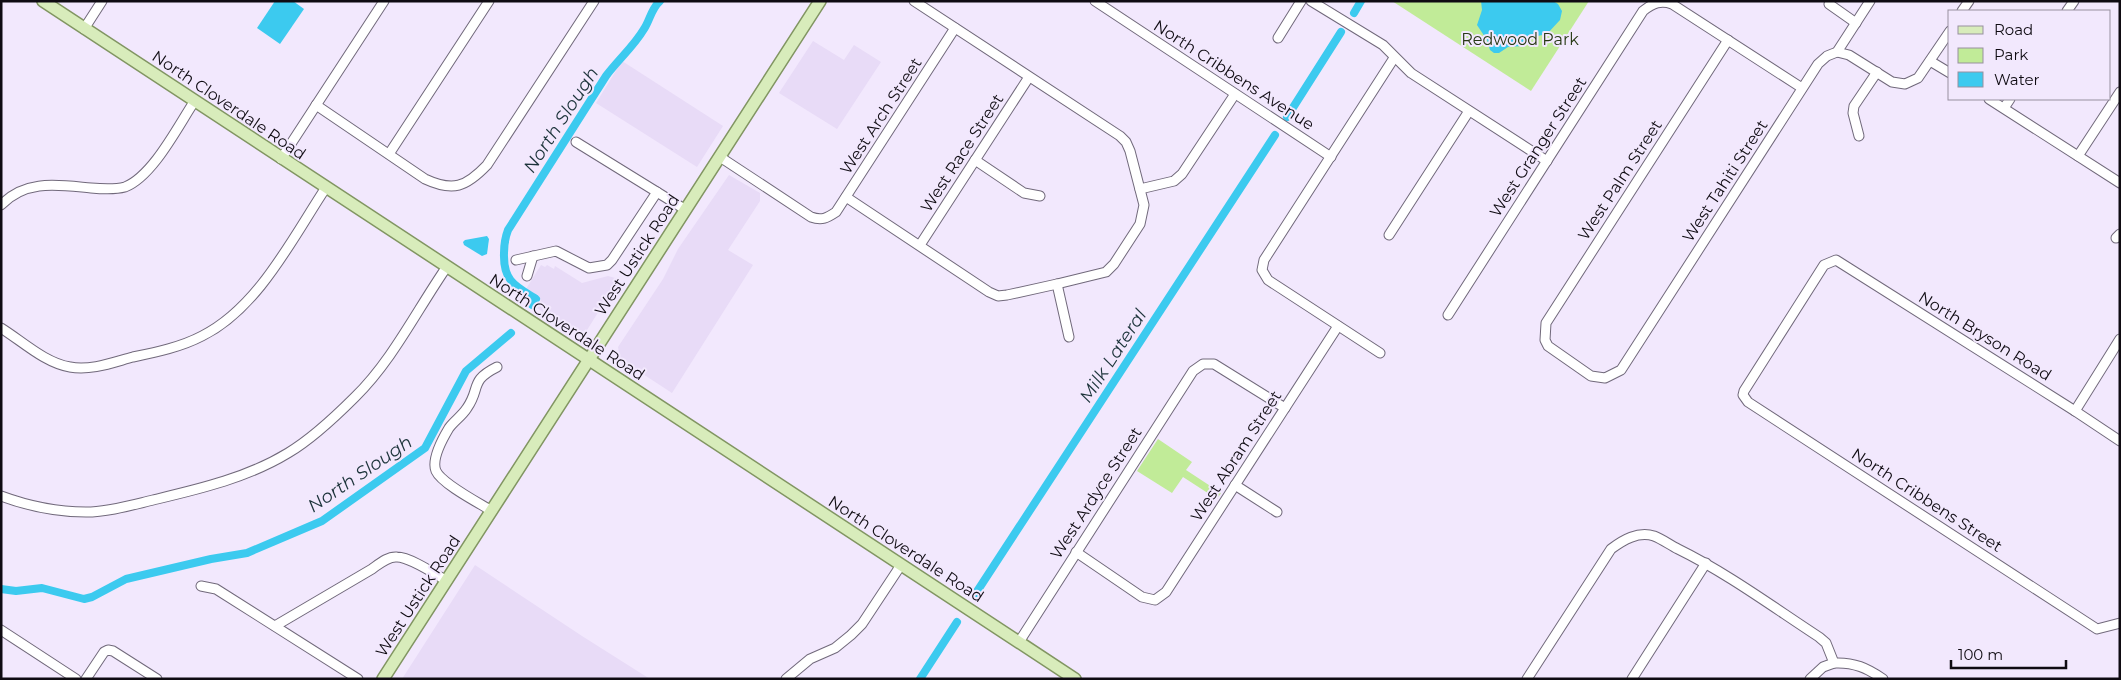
<svg xmlns="http://www.w3.org/2000/svg" width="2121" height="680" font-family="Montserrat,sans-serif">
	<style>
		.built { fill: #e8dbf7 }
		.green { fill: #c1eb98 }
		.water { fill: #3ccaef }
		.lines { fill: none; stroke-linecap: round; stroke-linejoin: round }
		.canal { stroke: #3ccaef; stroke-width: 8 }
		.minor-casing { stroke: #71697b; stroke-width: 11 }
		.major-casing { stroke: #819562; stroke-width: 14 }
		.minor { stroke: #fff; stroke-width: 9 }
		.major { stroke: #d8ecbb; stroke-width: 11 }
		.labels { text-anchor: middle; dominant-baseline: central; stroke-width: 4; stroke-linejoin: round; paint-order: stroke }
		.park-label { font-size: 16px; fill: #283915; stroke: #f2e8fd }
		.street-label { font-size: 16px; fill: #0f0b12; stroke: #f2e8fd }
		.water-label { font-size: 18px; font-style: italic; fill: #1c333a; stroke: #f2e8fd }
	</style>
	<rect width="100%" height="100%" fill="#f2e8fd"/>
	<g class="built">
		<polygon points="813,41 844,60 854,45 881,62 837,129 779,93"/>
		<polygon points="622,61 723,126 697,167 596,103"/>
		<polygon points="729,175 760,193 760,201 728,250 753,265 672,393 620,359 618,347 663,279 678,249"/>
		<polygon points="541,265 545,267 547,265 554,269 555,266 582,283 608,276 619,279 587,330 573,333 537,308 541,300 526,289"/>
		<polygon points="475,565 582,636 650,679 402,679"/>
	</g>
	<g class="green">
		<polygon points="1392,1 1589,1 1531,91"/>
		<polygon points="1158,439 1192,462 1186,470 1221,493 1217,499 1183,477 1172,493 1137,471"/>
	</g>
	<g class="water">
		<polygon points="275,1 293,1 304,9 280,44 257,28"/>
		<polygon points="1481,1 1553,1 1558,4 1562,11 1560,20 1547,34 1533,37 1523,46 1508,47 1499,53 1494,53 1490,50 1487,40 1477,25 1482,10"/>
		<polygon points="487,236 489,239 487,254 482,256 464,245 463,242 465,240"/>
	</g>
	<g class="lines">
		<g class="canal">
			<polyline points="1354,13 1361,1"/>
			<polyline points="1287,117 1341,32"/>
			<path d="M532,305L536,299C515,286 503,281 504,253C504,245 505,238 508,230L606,76C618,60 634,46 644,29C650,20 651,9 660,1"/>
			<polyline points="1,589 16,591 42,588 84,599 92,597 126,579 211,559 247,553 322,521 425,448 466,371 511,333"/>
			<polyline points="976,593 1275,135"/>
			<polyline points="920,679 957,622"/>
		</g>
		<g class="minor-casing">
			<g id="minor">
				<polyline points="914,1 1120,136 1126,142 1130,151 1144,205 1140,224 1114,264 1106,272 1057,284"/>
				<polyline points="1095,1 1331,157"/>
				<polyline points="1311,1 1383,45 1411,73 1547,161"/>
				<polyline points="1829,4 1856,23"/>
				<polyline points="1962,11 1969,1"/>
				<polyline points="2067,11 2074,1"/>
				<polyline points="84,29 102,1"/>
				<polyline points="1278,38 1301,1"/>
				<polyline points="1728,40 1546,323 1545,340 1548,346 1591,376 1605,378 1621,370 1818,64 1827,56 1837,52 1870,1"/>
				<polyline points="1837,52 1849,55 1892,82 1905,84 1918,78 1950,31"/>
				<polyline points="1930,61 1950,73"/>
				<polyline points="1989,99 2120,183"/>
				<path d="M316,105L425,179C453,192 466,187 487,165L594,1"/>
				<polyline points="2004,108 2010,99"/>
				<polyline points="1859,136 1853,113 1854,106 1877,72"/>
				<polyline points="576,142 686,210"/>
				<polyline points="389,154 489,1"/>
				<polyline points="2078,156 2120,92"/>
				<path d="M720,157L811,217C822,221 827,218 836,212L955,28"/>
				<polyline points="281,159 384,1"/>
				<polyline points="975,160 1024,193 1040,196"/>
				<polyline points="1140,189 1174,181 1182,174 1235,94"/>
				<polyline points="846,197 989,292 998,296 1007,295 1057,284 1069,337"/>
				<path d="M1,205C26,179 58,185 91,188C102,189 114,190 125,187C153,176 178,126 194,102"/>
				<polyline points="1389,235 1469,111"/>
				<polyline points="2116,238 2120,234"/>
				<polyline points="920,245 1029,77"/>
				<polyline points="516,260 556,251 589,268 607,265 612,260 657,192"/>
				<polyline points="527,276 533,256"/>
				<path d="M1448,315L1643,11C1653,3 1661,0 1672,4L1802,88"/>
				<path d="M1,328C22,341 45,363 70,367C91,371 114,362 133,357C157,352 181,347 202,336C258,308 292,239 325,189"/>
				<polyline points="1380,353 1268,280 1262,270 1264,260 1394,58"/>
				<polyline points="2075,411 2120,339"/>
				<polyline points="2120,441 2075,411 1836,260 1824,265 1744,391 1743,395 1748,402 2097,629 2120,623"/>
				<polyline points="1235,485 1277,512"/>
				<path d="M1,496C28,506 57,512 86,512C108,512 132,505 153,500C199,489 247,478 288,453C310,440 337,415 355,397C392,361 417,310 446,268"/>
				<path d="M492,511C479,503 442,484 436,471C431,459 443,438 449,428C454,421 462,416 467,408C481,388 469,381 497,367"/>
				<polyline points="1076,552 1142,597 1155,600 1166,592 1338,326"/>
				<polyline points="201,586 216,589 358,679"/>
				<path d="M275,626L372,569C379,564 388,556 397,557C410,557 435,574 447,581"/>
				<polyline points="1,630 76,679"/>
				<polyline points="1019,642 1193,371 1203,364 1214,364 1285,408"/>
				<polyline points="86,679 104,652 108,650 113,651 157,679"/>
				<polyline points="786,679 810,659 835,648 851,635 862,624 901,565"/>
				<path d="M1527,679L1611,549C1623,540 1638,531 1654,536C1662,539 1670,545 1678,549C1727,573 1773,607 1819,637L1826,643L1834,663C1854,662 1867,668 1883,679"/>
				<polyline points="1632,679 1706,563"/>
				<polyline points="1810,679 1823,667 1834,663"/>
			</g>
		</g>
		<g class="major-casing">
			<g id="major">
				<path d="M43,1C386,228 730,454 1075,679"/>
				<polyline points="383,679 820,1"/>
			</g>
		</g>
		<use href="#minor" class="minor"/>
		<use href="#major" class="major"/>
	</g>
	<g class="labels">
		<g class="park-label">
			<text x="1520" y="39">Redwood Park</text>
		</g>
		<g class="street-label">
			<text transform="translate(1234 75) rotate(33)">North Cribbens Avenue</text>
			<text transform="translate(229 105) rotate(34)">North Cloverdale Road</text>
			<text transform="translate(881 116) rotate(-57)">West Arch Street</text>
			<text transform="translate(1538 147) rotate(-57)">West Granger Street</text>
			<text transform="translate(962 153) rotate(-57)">West Race Street</text>
			<text transform="translate(1620 180) rotate(-57)">West Palm Street</text>
			<text transform="translate(1725 181) rotate(-57)">West Tahiti Street</text>
			<text transform="translate(637 255) rotate(-57)">West Ustick Road</text>
			<text transform="translate(567 327) rotate(33)">North Cloverdale Road</text>
			<text transform="translate(1985 336) rotate(32)">North Bryson Road</text>
			<text transform="translate(1236 456) rotate(-57)">West Abram Street</text>
			<text transform="translate(1096 493) rotate(-57)">West Ardyce Street</text>
			<text transform="translate(1927 500) rotate(33)">North Cribbens Street</text>
			<text transform="translate(906 549) rotate(33)">North Cloverdale Road</text>
			<text transform="translate(418 596) rotate(-57)">West Ustick Road</text>
		</g>
		<g class="water-label">
			<text transform="translate(561 120) rotate(-57)">North Slough</text>
			<text transform="translate(1113 356) rotate(-57)">Milk Lateral</text>
			<text transform="translate(360 474) rotate(-34)">North Slough</text>
		</g>
	</g>
	<rect width="2121" height="680" fill="none" stroke="#0f0b12" stroke-width="5"/>
	<rect x="1948" y="10" width="162" height="90" fill="#f2e8fd" stroke="#97909f"/>
	<rect x="1958" y="26" width="25" height="8" fill="#d8ecbb" stroke="#97909f"/>
	<text x="1994" y="35" font-size="15" fill="#0f0b12">Road</text>
	<rect x="1958" y="48" width="25" height="15" fill="#c1eb98" stroke="#97909f"/>
	<text x="1994" y="60" font-size="15" fill="#0f0b12">Park</text>
	<rect x="1958" y="72" width="25" height="15" fill="#3ccaef" stroke="#97909f"/>
	<text x="1994" y="85" font-size="15" fill="#0f0b12">Water</text>
	<path d="M1951 660v8h115v-8" fill="none" stroke="#0f0b12" stroke-width="2.5"/>
	<text x="1958" y="660" font-size="15" fill="#0f0b12" stroke="#f2e8fd" stroke-width="4" paint-order="stroke">100 m</text>
</svg>
